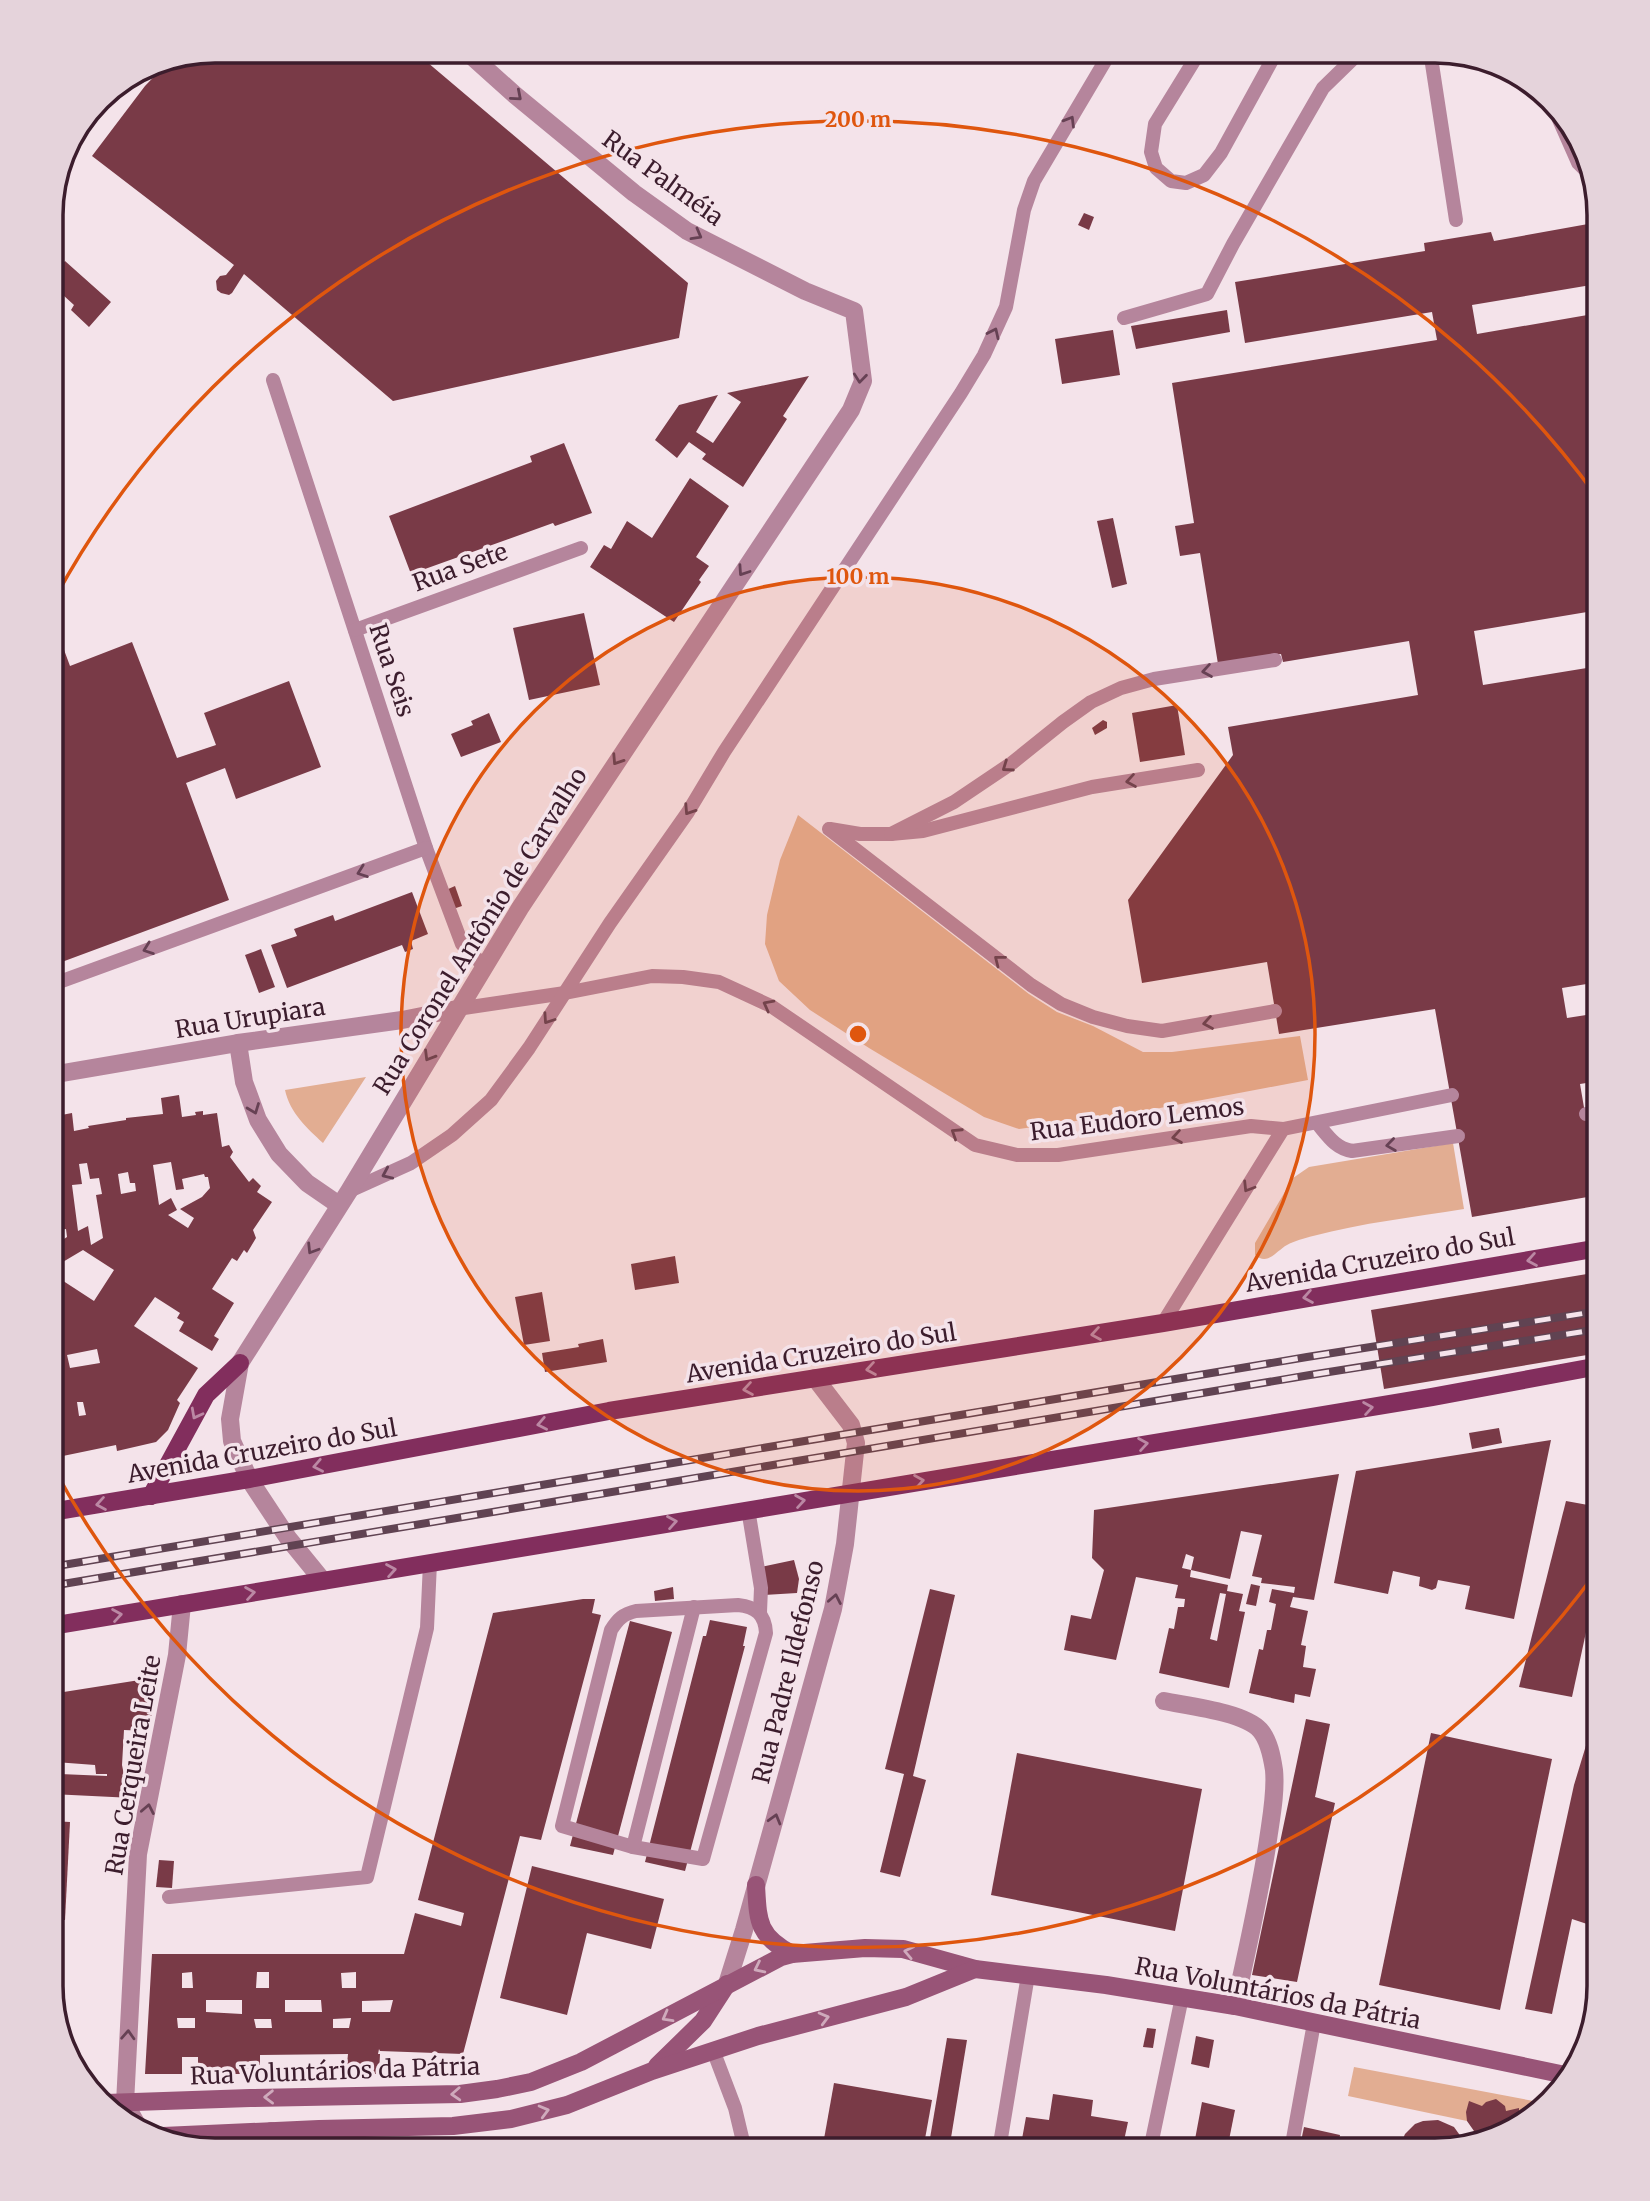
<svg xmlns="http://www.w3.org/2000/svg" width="1650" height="2201" font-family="Merriweather,serif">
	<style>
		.green { fill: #e2ad92 }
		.building { fill: #793a47; fill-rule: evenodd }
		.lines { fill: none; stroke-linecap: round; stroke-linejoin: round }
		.service { stroke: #b5859c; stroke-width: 14 }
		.minor { stroke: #b5859c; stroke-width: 18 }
		.tertiary { stroke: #b5859c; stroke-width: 18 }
		.secondary { stroke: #985477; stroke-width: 18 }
		.primary { stroke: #822e5d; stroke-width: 18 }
		.rail-casing { stroke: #604352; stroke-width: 8 }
		.rail { stroke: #f4e3ea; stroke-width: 5; stroke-dasharray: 16; stroke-linecap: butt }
		.oneway { stroke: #664154 }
		.oneway2 { stroke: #bb88a4 }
		.oneway3 { stroke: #cfaabc }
		.ring { fill: none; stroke: #df560e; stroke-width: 3.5 }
		.labels { text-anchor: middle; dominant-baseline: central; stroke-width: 7; stroke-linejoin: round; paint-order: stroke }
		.street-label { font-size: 24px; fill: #3c1d2d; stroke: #f4e3ea }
		.rim { fill: none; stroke: #3c1d2d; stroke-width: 3.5 }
		.centre { fill: #df560e; stroke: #f4e3ea; stroke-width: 3.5 }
		.ring-label { font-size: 21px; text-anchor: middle; font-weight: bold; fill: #df560e; stroke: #f4e3ea; stroke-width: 7; stroke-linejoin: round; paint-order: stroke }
	</style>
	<rect width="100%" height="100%" fill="#f4e3ea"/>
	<g class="green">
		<polygon points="798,815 1029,994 1057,1012 1093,1026 1143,1052 1172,1052 1300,1036 1308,1080 1139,1112 1019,1129 984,1117 869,1048 810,1010 779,981 765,944 767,915 780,860"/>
		<path d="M366,1077L323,1143C307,1128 290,1113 285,1090Z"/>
		<path d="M1453,1143L1464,1209C1414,1217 1362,1223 1313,1236C1305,1238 1294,1241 1287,1245C1276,1251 1268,1266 1255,1255V1243L1293,1178L1309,1167Z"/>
		<polygon points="1354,2067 1544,2103 1526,2123 1505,2129 1348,2096"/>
	</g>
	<g class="building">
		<polygon points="215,51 414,51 688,283 679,338 393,401 244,274 232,293 229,295 221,293 217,290 216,281 220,276 226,275 234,265 92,156 145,86 170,60"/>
		<polygon points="1084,213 1094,217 1089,230 1078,225"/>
		<polygon points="1588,224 1597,284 1472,305 1477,334 1599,313 1599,610 1474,631 1483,685 1599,666 1599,982 1562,988 1567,1018 1599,1013 1599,1081 1580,1084 1587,1125 1599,1123 1599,1163 1594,1163 1599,1195 1472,1217 1435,1009 1279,1034 1267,962 1142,983 1128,900 1233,755 1228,727 1418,695 1409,641 1283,662 1281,654 1218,664 1200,553 1180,556 1175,526 1194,523 1172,383 1437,340 1432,312 1245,343 1235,282 1425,251 1424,243 1491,232 1494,241"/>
		<polygon points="65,261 111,302 89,327 71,310 74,305 51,284 51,277"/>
		<polygon points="1227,310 1230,332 1136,349 1131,326"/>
		<polygon points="1113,330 1120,375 1062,384 1055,339"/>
		<polygon points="809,376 783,416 787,419 743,487 702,459 706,454 689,442 677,458 655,440 679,405 718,395 696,432 713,443 741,402 727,393"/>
		<polygon points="564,443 592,513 555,526 553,523 411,574 389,516 532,462 530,456"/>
		<polygon points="690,478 729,506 696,557 709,566 699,580 701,582 674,622 590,567 604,545 611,549 627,521 652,538"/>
		<polygon points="1113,518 1127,584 1112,588 1097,521"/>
		<polygon points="584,613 600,685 529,700 513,628"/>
		<polygon points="57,631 70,666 132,642 177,758 216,745 204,713 289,681 321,767 236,799 225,768 186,783 229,900 51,966 51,633"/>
		<polygon points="1177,705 1185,755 1140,762 1132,713"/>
		<polygon points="489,713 501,742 461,757 451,734 473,725 471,721"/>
		<polygon points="1103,720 1107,722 1107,728 1095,735 1092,728"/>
		<polygon points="455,886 462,906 453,909 446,890"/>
		<polygon points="412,892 428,934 411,941 413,949 405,952 402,945 287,988 271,945 297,936 294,929 333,915 335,921"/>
		<polygon points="261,949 275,987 259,993 245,955"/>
		<path d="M179,1095L182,1117L196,1115L195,1112L203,1111V1115L217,1113L222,1147L229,1145L233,1152L230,1157L239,1169L249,1182L253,1178L261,1186L257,1192L272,1202L253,1230L256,1238L247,1253L244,1250L237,1261L232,1258L212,1289L234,1303L214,1336L219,1339L212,1351L179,1331L184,1322L177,1318L180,1313L155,1297L134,1326L198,1368L177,1400L180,1403L168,1430L156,1442L117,1451L116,1445L58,1457L60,1468L51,1470V1389L58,1387L54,1366L51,1367V1273L94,1301L114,1270L83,1250L51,1269V1253L56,1252L55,1245L67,1237L66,1229L53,1231L51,1219V1117L72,1113L74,1131L89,1128L88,1126L126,1120V1118L163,1114L161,1098ZM171,1162L176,1190L184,1189L182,1179L204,1174L205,1177H208L210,1188L202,1197L180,1209L194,1218L188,1228L168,1215L177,1210L171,1198L159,1205L153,1165ZM87,1163L90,1179L99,1178L102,1194L96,1195L103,1238L91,1245L88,1226L78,1231L72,1185L82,1184L79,1164ZM128,1172L130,1183H135L136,1191L121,1194L118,1174ZM97,1349L100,1363L70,1368L67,1355ZM77,1402H83L86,1415L79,1416Z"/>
		<polygon points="675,1256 679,1283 635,1290 631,1264"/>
		<polygon points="1599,1272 1599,1353 1384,1389 1371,1310"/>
		<polygon points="542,1292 550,1341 524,1345 515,1297"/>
		<polygon points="603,1339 607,1362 545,1372 542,1353 579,1347 578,1344"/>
		<polygon points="1499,1428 1502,1443 1472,1449 1469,1433"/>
		<polygon points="1551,1440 1514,1619 1465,1609 1470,1586 1438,1580 1436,1588 1432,1590 1419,1586 1420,1577 1393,1571 1388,1594 1334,1583 1356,1471"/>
		<path d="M1339,1474L1314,1600L1293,1597L1290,1607L1308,1611L1301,1645L1306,1646L1303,1667L1316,1669L1310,1697L1295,1694L1294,1703L1249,1693L1259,1649L1263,1650L1267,1630H1271L1276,1604L1269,1602L1272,1589L1294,1593L1295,1587L1261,1583L1262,1578L1252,1576L1262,1535L1241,1531L1230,1579L1191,1570L1190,1577L1228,1585L1227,1591L1243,1594L1239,1611L1245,1612L1229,1688L1159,1673L1169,1628L1174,1629L1178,1607H1184L1185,1599L1175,1598L1178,1585L1136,1577L1116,1660L1064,1650L1071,1615L1091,1619L1104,1570L1092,1558L1094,1510ZM1186,1554L1194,1557L1191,1570L1182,1568ZM1220,1593L1226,1594L1217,1641L1210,1639Z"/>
		<polygon points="1566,1501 1599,1507 1599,1572 1572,1697 1519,1687"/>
		<polygon points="794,1560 799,1579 797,1593 764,1595 761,1567"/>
		<polygon points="1251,1584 1260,1586 1256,1606 1246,1604"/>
		<polygon points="673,1587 674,1599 655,1601 654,1591"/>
		<polygon points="930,1589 955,1595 913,1776 926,1780 900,1877 880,1872 904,1774 885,1769"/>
		<path d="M583,1599H595L592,1613L601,1615L541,1840L520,1836L463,2054L380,2051L379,2049L378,2054H380L379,2074H346L348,2054L260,2055V2074H198V2057H182V2074H145L152,1954H404L415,1913L461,1926L464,1913L418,1900L493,1613ZM192,1972L193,1988H182V1973ZM257,1972H269V1988H256ZM356,1972V1988H342L341,1973ZM206,2000H242V2014L206,2012ZM285,2000H321L322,2012H285ZM393,2000L390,2012H362V2001ZM177,2018H195V2028H178ZM351,2018L349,2028H333V2019ZM254,2019H271L272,2028H256Z"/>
		<polygon points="710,1620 747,1627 743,1646 745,1646 685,1871 645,1862 703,1636 706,1636"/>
		<polygon points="630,1621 672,1632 613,1855 570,1846"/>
		<polygon points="146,1679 157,1690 148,1731 124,1730 122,1765 124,1775 138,1776 133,1798 51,1794 51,1772 60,1773 60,1774 107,1776 107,1774 96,1774 95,1765 55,1762 56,1746 51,1746 51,1694"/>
		<polygon points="1598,1706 1599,1928 1572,1919 1552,2014 1525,2009 1574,1785"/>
		<polygon points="1306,1719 1330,1724 1315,1797 1335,1803 1297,1982 1252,1975"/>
		<polygon points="1431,1733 1552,1759 1500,2010 1379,1985"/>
		<polygon points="1017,1753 1202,1789 1175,1931 991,1895"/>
		<polygon points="51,1821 70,1822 65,1920 51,1920"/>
		<polygon points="159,1860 174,1861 172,1888 156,1887"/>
		<polygon points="532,1866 664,1899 651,1949 587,1933 567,2015 500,1998"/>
		<polygon points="1147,2028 1156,2029 1153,2048 1143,2047"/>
		<polygon points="1196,2036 1214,2040 1209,2068 1191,2064"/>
		<polygon points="947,2038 967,2040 949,2150 928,2150"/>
		<polygon points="834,2083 932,2100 923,2150 822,2150"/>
		<polygon points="1053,2094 1093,2100 1091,2116 1128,2122 1122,2150 1020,2150 1026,2117 1049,2120"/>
		<polygon points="1496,2099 1505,2106 1506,2111 1519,2108 1519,2120 1517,2126 1481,2136 1474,2131 1467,2121 1466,2112 1469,2101 1482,2106 1486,2102"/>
		<polygon points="1202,2102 1235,2110 1227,2150 1193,2150"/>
		<polygon points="1438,2120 1454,2127 1464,2141 1435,2150 1398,2150 1405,2134 1415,2124 1423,2121"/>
		<polygon points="1304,2127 1340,2135 1337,2150 1321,2150 1300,2146"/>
	</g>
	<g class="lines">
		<g class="service">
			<polyline points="1200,51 1155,124 1151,152 1156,168 1171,181 1186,183 1204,175 1221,153 1277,51"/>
			<polyline points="1430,51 1456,220"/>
			<polyline points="1124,318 1207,294 1233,244 1323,88 1361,51"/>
			<polyline points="273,380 426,848 462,944 484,966"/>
			<polyline points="355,630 581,548"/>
			<polyline points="829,829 1031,985 1061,1004 1093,1017 1127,1026 1162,1031 1275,1011"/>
			<polyline points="830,829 860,834 891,834 923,831 1092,787 1198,770"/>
			<polyline points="891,834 954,802 1012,763 1063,722 1091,702 1121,688 1154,679 1275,660"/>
			<polyline points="51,985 426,848"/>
			<polyline points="457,1009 565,993 652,976 683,977 719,982 771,1006 975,1145 1017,1155 1058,1155 1251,1126 1283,1129 1452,1095"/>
			<polyline points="1586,1114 1599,1111"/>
			<path d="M1317,1123C1328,1136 1335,1148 1352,1151L1458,1136"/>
			<polyline points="349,1191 411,1163 452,1135 491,1100 529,1048 610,923 688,812 724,752 961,393 984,355 1006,307 1024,210 1034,181 1111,51"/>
			<polyline points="1163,1323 1283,1129"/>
			<polyline points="748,1509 761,1588 760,1612"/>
			<path d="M738,1605C756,1607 765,1614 766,1633L703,1859L633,1847L562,1826L611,1630C618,1619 623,1614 636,1611Z"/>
			<polyline points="633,1847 694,1607"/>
			<polyline points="169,1897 367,1877 427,1628 430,1563"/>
			<polyline points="713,2050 735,2108 745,2150"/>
			<polyline points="999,2150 1028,1975"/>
			<polyline points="1150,2150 1182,1997"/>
			<polyline points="1291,2150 1314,2023"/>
		</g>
		<g class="minor">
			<polyline points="1557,110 1580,162 1585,167"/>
			<path d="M1164,1701C1188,1706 1244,1712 1260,1730C1269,1740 1272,1757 1274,1770C1276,1790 1272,1813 1269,1833C1261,1891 1247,1949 1235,2006"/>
			<polyline points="125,2103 138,1854 177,1655 182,1604"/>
		</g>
		<g class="tertiary">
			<polyline points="238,1043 244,1082 258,1120 279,1154 307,1183 339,1205"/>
			<polyline points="51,1075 238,1043 402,1020 457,1009"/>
			<polyline points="323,1581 288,1538 249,1479 232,1441 230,1419 240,1363 349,1191 520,908 851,410 863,381 854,311 805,291 687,231 634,193 515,95 466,51"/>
			<polyline points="727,1984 744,1930 833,1609 845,1544 856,1443 851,1425 815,1378"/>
			<polyline points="125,2103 140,2130"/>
			<polyline points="259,2150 271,2131"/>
		</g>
		<g class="secondary">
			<path d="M756,1885C758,1920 757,1936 792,1954"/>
			<polyline points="657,2066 703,2021 727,1984"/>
			<polyline points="106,2103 250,2098 460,2094 497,2089 531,2082 581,2062 781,1957 792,1954 865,1948 903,1949 975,1969 1106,1985 1235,2006 1570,2076"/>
			<polyline points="163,2136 319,2129 453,2126 511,2119 567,2105 652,2071 758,2036 906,1997 975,1969"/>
		</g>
		<g class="primary">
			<polyline points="151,1496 206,1395 240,1363"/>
			<polyline points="51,1512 249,1479 609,1411 1163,1323 1599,1248"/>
			<polyline points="51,1626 1432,1397 1599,1366"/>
		</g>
		<g class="rail-casing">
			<g id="rail">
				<polyline points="51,1567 1307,1357 1599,1311"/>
				<polyline points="51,1586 1310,1375 1599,1329"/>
			</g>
		</g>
		<use href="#rail" class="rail"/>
	</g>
	<defs><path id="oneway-chevron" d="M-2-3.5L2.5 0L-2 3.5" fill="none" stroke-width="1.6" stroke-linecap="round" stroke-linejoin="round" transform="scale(1.75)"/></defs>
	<g class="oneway">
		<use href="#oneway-chevron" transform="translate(517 96) rotate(41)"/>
		<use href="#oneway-chevron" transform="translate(1070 121) rotate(-59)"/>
		<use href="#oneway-chevron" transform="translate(697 235) rotate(29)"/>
		<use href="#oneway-chevron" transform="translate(994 333) rotate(-65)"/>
		<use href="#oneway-chevron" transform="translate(860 378) rotate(96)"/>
		<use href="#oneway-chevron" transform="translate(743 571) rotate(124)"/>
		<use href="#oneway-chevron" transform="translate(1207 671) rotate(171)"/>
		<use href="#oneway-chevron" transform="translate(617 760) rotate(123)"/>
		<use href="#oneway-chevron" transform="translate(1007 767) rotate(145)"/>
		<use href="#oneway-chevron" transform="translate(1131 781) rotate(171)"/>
		<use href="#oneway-chevron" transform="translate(689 810) rotate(123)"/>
		<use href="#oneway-chevron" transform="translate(362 872) rotate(160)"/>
		<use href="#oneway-chevron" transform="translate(148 949) rotate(160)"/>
		<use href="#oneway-chevron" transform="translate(999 960) rotate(-142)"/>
		<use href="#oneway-chevron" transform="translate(768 1005) rotate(-152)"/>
		<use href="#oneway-chevron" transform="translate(548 1019) rotate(124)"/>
		<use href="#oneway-chevron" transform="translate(1208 1023) rotate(170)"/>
		<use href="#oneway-chevron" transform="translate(429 1056) rotate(121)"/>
		<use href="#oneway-chevron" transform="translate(254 1109) rotate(69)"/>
		<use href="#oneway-chevron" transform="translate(956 1133) rotate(-147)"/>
		<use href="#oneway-chevron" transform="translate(1177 1137) rotate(171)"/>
		<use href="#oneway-chevron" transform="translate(1391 1145) rotate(172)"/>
		<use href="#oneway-chevron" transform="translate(387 1174) rotate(156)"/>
		<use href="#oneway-chevron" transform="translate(1248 1187) rotate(122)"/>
		<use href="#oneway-chevron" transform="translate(312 1249) rotate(122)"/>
		<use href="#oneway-chevron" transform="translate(835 1599) rotate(-79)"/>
		<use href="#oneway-chevron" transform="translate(148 1809) rotate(-79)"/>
		<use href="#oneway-chevron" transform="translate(775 1819) rotate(-74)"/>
		<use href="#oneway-chevron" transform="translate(128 2035) rotate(-87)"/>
	</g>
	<g class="oneway2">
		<use href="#oneway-chevron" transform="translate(1532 1260) rotate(170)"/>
		<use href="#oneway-chevron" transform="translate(1308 1297) rotate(170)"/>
		<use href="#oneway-chevron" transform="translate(1096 1334) rotate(171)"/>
		<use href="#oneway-chevron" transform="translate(871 1369) rotate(171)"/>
		<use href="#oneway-chevron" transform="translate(748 1389) rotate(171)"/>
		<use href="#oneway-chevron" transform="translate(1368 1408) rotate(-9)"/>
		<use href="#oneway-chevron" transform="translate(196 1414) rotate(118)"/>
		<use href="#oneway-chevron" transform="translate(542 1424) rotate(169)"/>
		<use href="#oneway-chevron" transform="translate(1143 1444) rotate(-9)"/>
		<use href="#oneway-chevron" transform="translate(318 1466) rotate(169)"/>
		<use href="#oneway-chevron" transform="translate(919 1481) rotate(-9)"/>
		<use href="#oneway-chevron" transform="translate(800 1501) rotate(-9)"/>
		<use href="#oneway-chevron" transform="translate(101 1504) rotate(171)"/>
		<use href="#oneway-chevron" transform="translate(672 1522) rotate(-10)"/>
		<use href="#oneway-chevron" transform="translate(391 1570) rotate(-10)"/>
		<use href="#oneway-chevron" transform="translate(250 1593) rotate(-9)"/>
		<use href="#oneway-chevron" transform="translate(117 1615) rotate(-9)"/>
	</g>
	<g class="oneway3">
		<use href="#oneway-chevron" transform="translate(909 1952) rotate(-168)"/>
		<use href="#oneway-chevron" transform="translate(759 1968) rotate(154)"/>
		<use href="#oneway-chevron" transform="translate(667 2017) rotate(151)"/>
		<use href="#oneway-chevron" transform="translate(824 2018) rotate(-15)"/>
		<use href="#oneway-chevron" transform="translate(456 2094) rotate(177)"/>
		<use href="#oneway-chevron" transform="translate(269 2097) rotate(179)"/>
		<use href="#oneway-chevron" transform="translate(544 2111) rotate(-15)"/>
	</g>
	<circle cx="858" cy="1034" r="457" fill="#df560e" fill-opacity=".12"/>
	<g class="ring">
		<circle cx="858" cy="1034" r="457"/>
		<path d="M1597 1571A914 914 0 0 1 51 1463M55 598A914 914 0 0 1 1597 497"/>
	</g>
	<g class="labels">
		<g class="street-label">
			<text transform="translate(663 178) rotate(36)">Rua Palméia</text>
			<text transform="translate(460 567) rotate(-20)">Rua Sete</text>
			<text transform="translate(392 670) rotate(72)">Rua Seis</text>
			<text transform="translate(480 931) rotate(-58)">Rua Coronel Antônio de Carvalho</text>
			<text transform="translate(250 1018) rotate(-9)">Rua Urupiara</text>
			<text transform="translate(1137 1119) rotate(-7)">Rua Eudoro Lemos</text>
			<text transform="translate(1380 1260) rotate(-10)">Avenida Cruzeiro do Sul</text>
			<text transform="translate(821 1353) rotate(-9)">Avenida Cruzeiro do Sul</text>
			<text transform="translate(262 1451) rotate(-10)">Avenida Cruzeiro do Sul</text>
			<text transform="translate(788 1672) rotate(-76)">Rua Padre Ildefonso</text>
			<text transform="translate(133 1765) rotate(-80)">Rua Cerqueira Leite</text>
			<text transform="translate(1278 1993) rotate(11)">Rua Voluntários da Pátria</text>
			<text transform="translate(335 2071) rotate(-2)">Rua Voluntários da Pátria</text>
		</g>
	</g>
	<path d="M0 0H1650V2201H0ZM215 63H1435A152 152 0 0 1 1587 215V1986A152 152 0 0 1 1435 2138H215A152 152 0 0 1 63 1986V215A152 152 0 0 1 215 63Z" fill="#e5d3db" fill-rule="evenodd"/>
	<path class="rim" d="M215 63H1435A152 152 0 0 1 1587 215V1986A152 152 0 0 1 1435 2138H215A152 152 0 0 1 63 1986V215A152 152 0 0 1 215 63Z"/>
	<circle cx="858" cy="1034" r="10" class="centre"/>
	<g class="ring-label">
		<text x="858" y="127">200 m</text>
		<text x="858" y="584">100 m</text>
	</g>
</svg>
